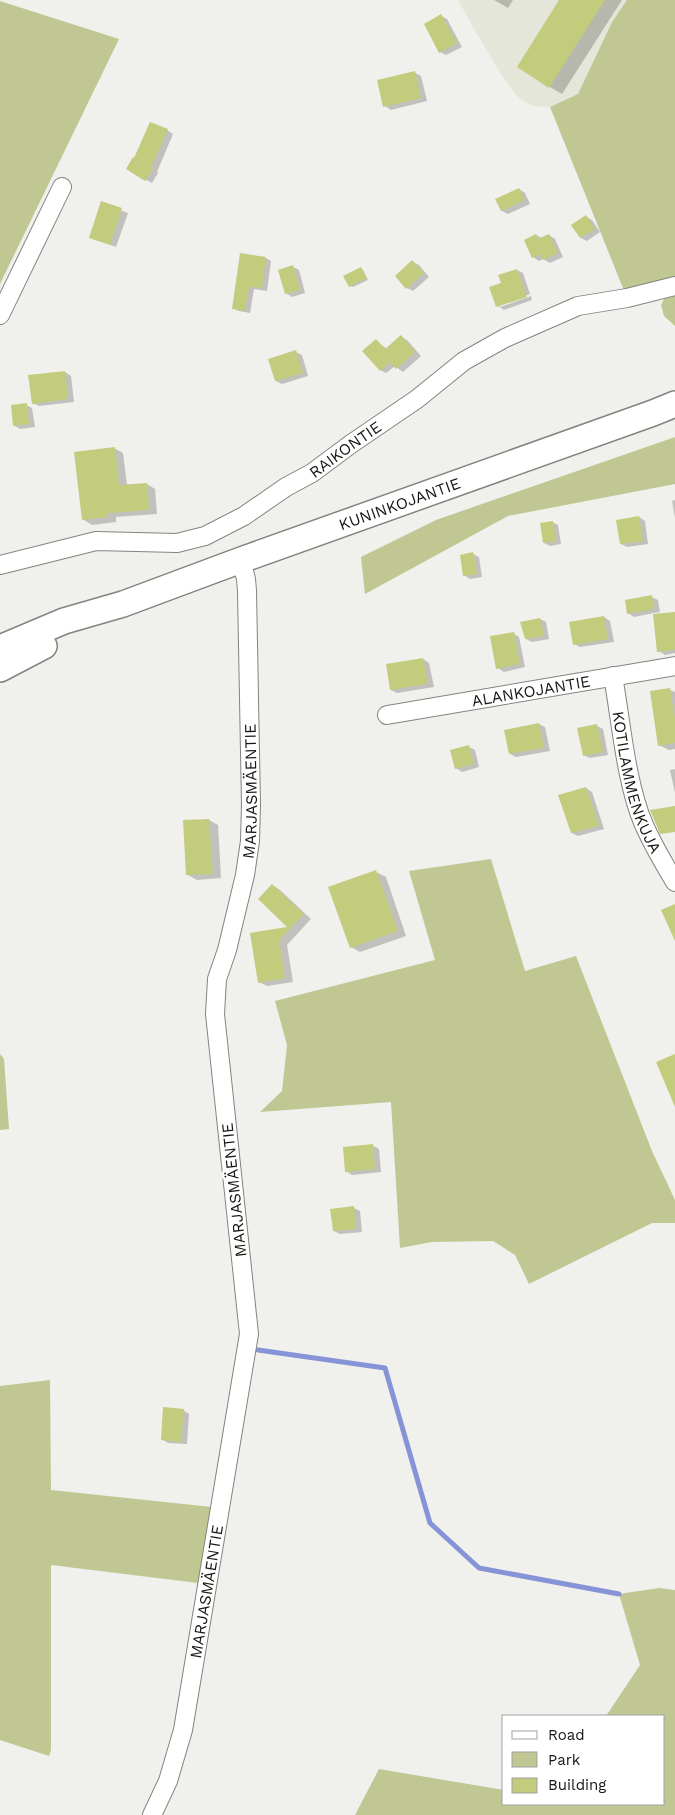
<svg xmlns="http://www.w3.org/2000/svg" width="675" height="1815" font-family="'Work Sans',sans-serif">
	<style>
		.built { fill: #e4e6d9 }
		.green { fill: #c0c793 }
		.shadow { fill: #0003 }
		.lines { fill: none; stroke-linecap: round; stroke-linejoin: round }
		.stream { stroke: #8793d7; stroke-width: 5 }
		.building { fill: #c3cb7d }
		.minor-casing { stroke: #83847f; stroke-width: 20 }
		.secondary-casing { stroke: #83847f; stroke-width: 28 }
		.minor { stroke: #fff; stroke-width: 18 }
		.secondary { stroke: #fff; stroke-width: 25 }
		.labels { text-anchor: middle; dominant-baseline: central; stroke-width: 5; stroke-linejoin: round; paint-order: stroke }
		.street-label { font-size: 16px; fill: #151513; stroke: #fff }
	</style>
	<rect width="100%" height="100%" fill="#f0f1ec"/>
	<polygon class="built" points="458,0 627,0 612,22 578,94 550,107 532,106 518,97 504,79 474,29"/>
	<g class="green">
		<polygon points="627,0 675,0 675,279 627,298 550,107 578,94 612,22"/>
		<polygon points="0,1 119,39 0,284"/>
		<polygon points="675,296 675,326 664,316 661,305 664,299"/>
		<polygon points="675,437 675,484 508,516 365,594 361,557 436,520"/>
		<polygon points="491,859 525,971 576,956 652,1151 675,1200 675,1223 652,1223 529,1284 515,1255 493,1241 432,1242 400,1248 391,1102 260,1112 282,1091 287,1045 275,1001 435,960 409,871"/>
		<polygon points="0,1054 4,1059 9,1129 0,1130"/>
		<polygon points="50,1380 51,1490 212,1507 198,1583 51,1565 51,1750 49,1756 0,1740 0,1386"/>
		<polygon points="659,1588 675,1590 675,1815 355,1815 379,1769 504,1790 504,1804 664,1804 664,1716 606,1716 640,1665 619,1594"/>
	</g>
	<g class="shadow">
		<polygon points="494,0 513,0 508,8"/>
		<polygon points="561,0 622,0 562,94 550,87"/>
		<polygon points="441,16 447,19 462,47 446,55 440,52"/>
		<polygon points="415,73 421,76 427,101 391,110 385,106"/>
		<polygon points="167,130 173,134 157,172 158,173 152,183 127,169 135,160"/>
		<polygon points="519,189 525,193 530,204 508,214 502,211 497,199"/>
		<polygon points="102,203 128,213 116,247 90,237"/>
		<polygon points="586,217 592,220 600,232 587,241 581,238 573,225"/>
		<polygon points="536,235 542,238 549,235 555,239 563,257 550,263 543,259 539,261 533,257"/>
		<polygon points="266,258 271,261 267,291 254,289 250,313 239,311 233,308"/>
		<polygon points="413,262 419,265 429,277 413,291 407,288"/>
		<polygon points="293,267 299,270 305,293 292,297 286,293"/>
		<polygon points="361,268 363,270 368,280 353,287 350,286"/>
		<polygon points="517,270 523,273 530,294 500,305 500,307 531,296 532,300 504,310 498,306 502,284"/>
		<polygon points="401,337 407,340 421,356 403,372 395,366 386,373 380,370 376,341 387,349"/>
		<polygon points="295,352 302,355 308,376 282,384 276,381"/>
		<polygon points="65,372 71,376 74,402 39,406 33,403"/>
		<polygon points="26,405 32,408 35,427 20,429 14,425"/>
		<polygon points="114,448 123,453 127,485 147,484 155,489 157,514 116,517 116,522 92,525 84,520"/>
		<polygon points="675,500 675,518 672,501"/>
		<polygon points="639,517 645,521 648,544 627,547 621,544"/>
		<polygon points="552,522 558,525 561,544 550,546 544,543"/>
		<polygon points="473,554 479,557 482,577 470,579 464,575"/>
		<polygon points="651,597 658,600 660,612 654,613 655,615 675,613 675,653 665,655 659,651 654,613 634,617 628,613"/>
		<polygon points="604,617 610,621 614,642 580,647 574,644"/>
		<polygon points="540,619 546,622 549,639 532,642 526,639"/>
		<polygon points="513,633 519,637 525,667 504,672 498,668"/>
		<polygon points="423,659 429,663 434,687 397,693 391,690 387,666"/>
		<polygon points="670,690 675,692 675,749 669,750 659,745"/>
		<polygon points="539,724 545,727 550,751 516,757 510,754"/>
		<polygon points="597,726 603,729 608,755 590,758 584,755"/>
		<polygon points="469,747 475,750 479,767 462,772 456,768"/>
		<polygon points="675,769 675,793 670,770"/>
		<polygon points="586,788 592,792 604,829 578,836 572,833"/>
		<polygon points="209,820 218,825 221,878 197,880 188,875"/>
		<polygon points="376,872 386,877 406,936 360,952 351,947"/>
		<polygon points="272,885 280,890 311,919 287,945 293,982 267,986 259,982 252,934 290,928"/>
		<polygon points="373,1146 379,1149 381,1172 352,1175 346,1171"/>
		<polygon points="354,1208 360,1211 362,1232 340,1234 334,1231"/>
		<polygon points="183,1410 189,1414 187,1444 168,1443 162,1439"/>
	</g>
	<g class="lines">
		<polyline class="stream" points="258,1350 385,1368 430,1523 479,1568 619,1594"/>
	</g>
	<g class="building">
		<polygon points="559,0 605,0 549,88 517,67"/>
		<polygon points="441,14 457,43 439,53 424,24"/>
		<polygon points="415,71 421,98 383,107 377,80"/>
		<polygon points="150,122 168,129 151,168 153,169 145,181 126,169 133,157 134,158"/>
		<polygon points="519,188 525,200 501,211 495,199"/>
		<polygon points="101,201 122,208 110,245 89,238"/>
		<polygon points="586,215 595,229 580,238 571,225"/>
		<polygon points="536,234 538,239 549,234 558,253 543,260 540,254 532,258 524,240"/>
		<polygon points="240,253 266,257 262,288 249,287 245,311 232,309"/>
		<polygon points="412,260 424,273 406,289 395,276"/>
		<polygon points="293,265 300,290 285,294 278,270"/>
		<polygon points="361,267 367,278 349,287 343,276"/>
		<polygon points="517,269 527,297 496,307 489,287 501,283 498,275"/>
		<polygon points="401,335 415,352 396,369 390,362 380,371 362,351 376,339 385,349"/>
		<polygon points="296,350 303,373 275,381 268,359"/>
		<polygon points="65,371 68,399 32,404 28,375"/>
		<polygon points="27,403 29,424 13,426 11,405"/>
		<polygon points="115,447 119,485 147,483 149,510 108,513 108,517 82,520 74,452"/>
		<polygon points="639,516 643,541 620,544 616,520"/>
		<polygon points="553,521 556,541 543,543 540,523"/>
		<polygon points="473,552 477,574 463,576 460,555"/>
		<polygon points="652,595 654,609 627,614 625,600"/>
		<polygon points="675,612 675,650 657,652 653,614"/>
		<polygon points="604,616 608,639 573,645 569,622"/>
		<polygon points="540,618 544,636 525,639 520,622"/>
		<polygon points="514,632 520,664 496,669 490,636"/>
		<polygon points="423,658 428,684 390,690 386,664"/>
		<polygon points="670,688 675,719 675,743 658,746 650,691"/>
		<polygon points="539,723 544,748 509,754 504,730"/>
		<polygon points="597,724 603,752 583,756 577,728"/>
		<polygon points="469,745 474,764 455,769 450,750"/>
		<polygon points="586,787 599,826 571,833 558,795"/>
		<polygon points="675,806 675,832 660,834 650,810"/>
		<polygon points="209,819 213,874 186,875 183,820"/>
		<polygon points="376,870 398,931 350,948 328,887"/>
		<polygon points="272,884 304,914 279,940 285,978 258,983 250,933 287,927 258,899"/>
		<polygon points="675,904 675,941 661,910"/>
		<polygon points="675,1054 675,1107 656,1062"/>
		<polygon points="373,1144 375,1169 345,1172 343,1147"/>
		<polygon points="354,1206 356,1229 333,1231 330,1209"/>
		<polygon points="163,1407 184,1409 181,1442 161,1440"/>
	</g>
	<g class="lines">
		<g class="minor-casing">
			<g id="minor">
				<polyline points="0,315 62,187"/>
				<path id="s1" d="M0,565L96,541L177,543L205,536L244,516L286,487L312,473L351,444L417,399L464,361L505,338L578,306L627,298L675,286"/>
				<path id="s2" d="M613,676C621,721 626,784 644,825C653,845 664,864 675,882"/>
				<path id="s3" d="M387,715L675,666"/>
				<path id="s4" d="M152,1815L168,1781L183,1730L249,1334L215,1014L217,979L227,950L245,875L250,841L251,805L247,591L246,579L241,560"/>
			</g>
		</g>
		<g class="secondary-casing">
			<g id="secondary">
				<path id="s5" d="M0,648L64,621L123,604L241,560L653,413L675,404"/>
				<polyline points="0,669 44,646"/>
			</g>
		</g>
		<use href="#minor" class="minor"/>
		<use href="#secondary" class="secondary"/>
	</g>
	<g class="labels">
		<g class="street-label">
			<text stroke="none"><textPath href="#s1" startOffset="374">RAIKONTIE</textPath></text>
			<text stroke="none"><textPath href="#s5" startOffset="425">KUNINKOJANTIE</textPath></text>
			<text stroke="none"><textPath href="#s3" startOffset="146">ALANKOJANTIE</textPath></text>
			<text stroke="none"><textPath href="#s2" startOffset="109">KOTILAMMENKUJA</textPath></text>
			<text stroke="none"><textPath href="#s4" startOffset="1041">MARJASMÄENTIE</textPath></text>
			<text transform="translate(234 1190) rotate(-96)">MARJASMÄENTIE</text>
			<text stroke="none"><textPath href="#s4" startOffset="231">MARJASMÄENTIE</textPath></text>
		</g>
	</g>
	<rect x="502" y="1715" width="162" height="90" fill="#ffffff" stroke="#a1a1a1"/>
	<rect x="512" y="1731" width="25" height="8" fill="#ffffff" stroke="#a1a1a1"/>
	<text x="548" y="1740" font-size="15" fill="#151513">Road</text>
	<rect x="512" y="1752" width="25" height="15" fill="#c0c793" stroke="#a1a1a1"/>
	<text x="548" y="1765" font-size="15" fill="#151513">Park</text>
	<rect x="512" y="1778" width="25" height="15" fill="#c3cb7d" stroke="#a1a1a1"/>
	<text x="548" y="1790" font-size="15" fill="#151513">Building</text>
</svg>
